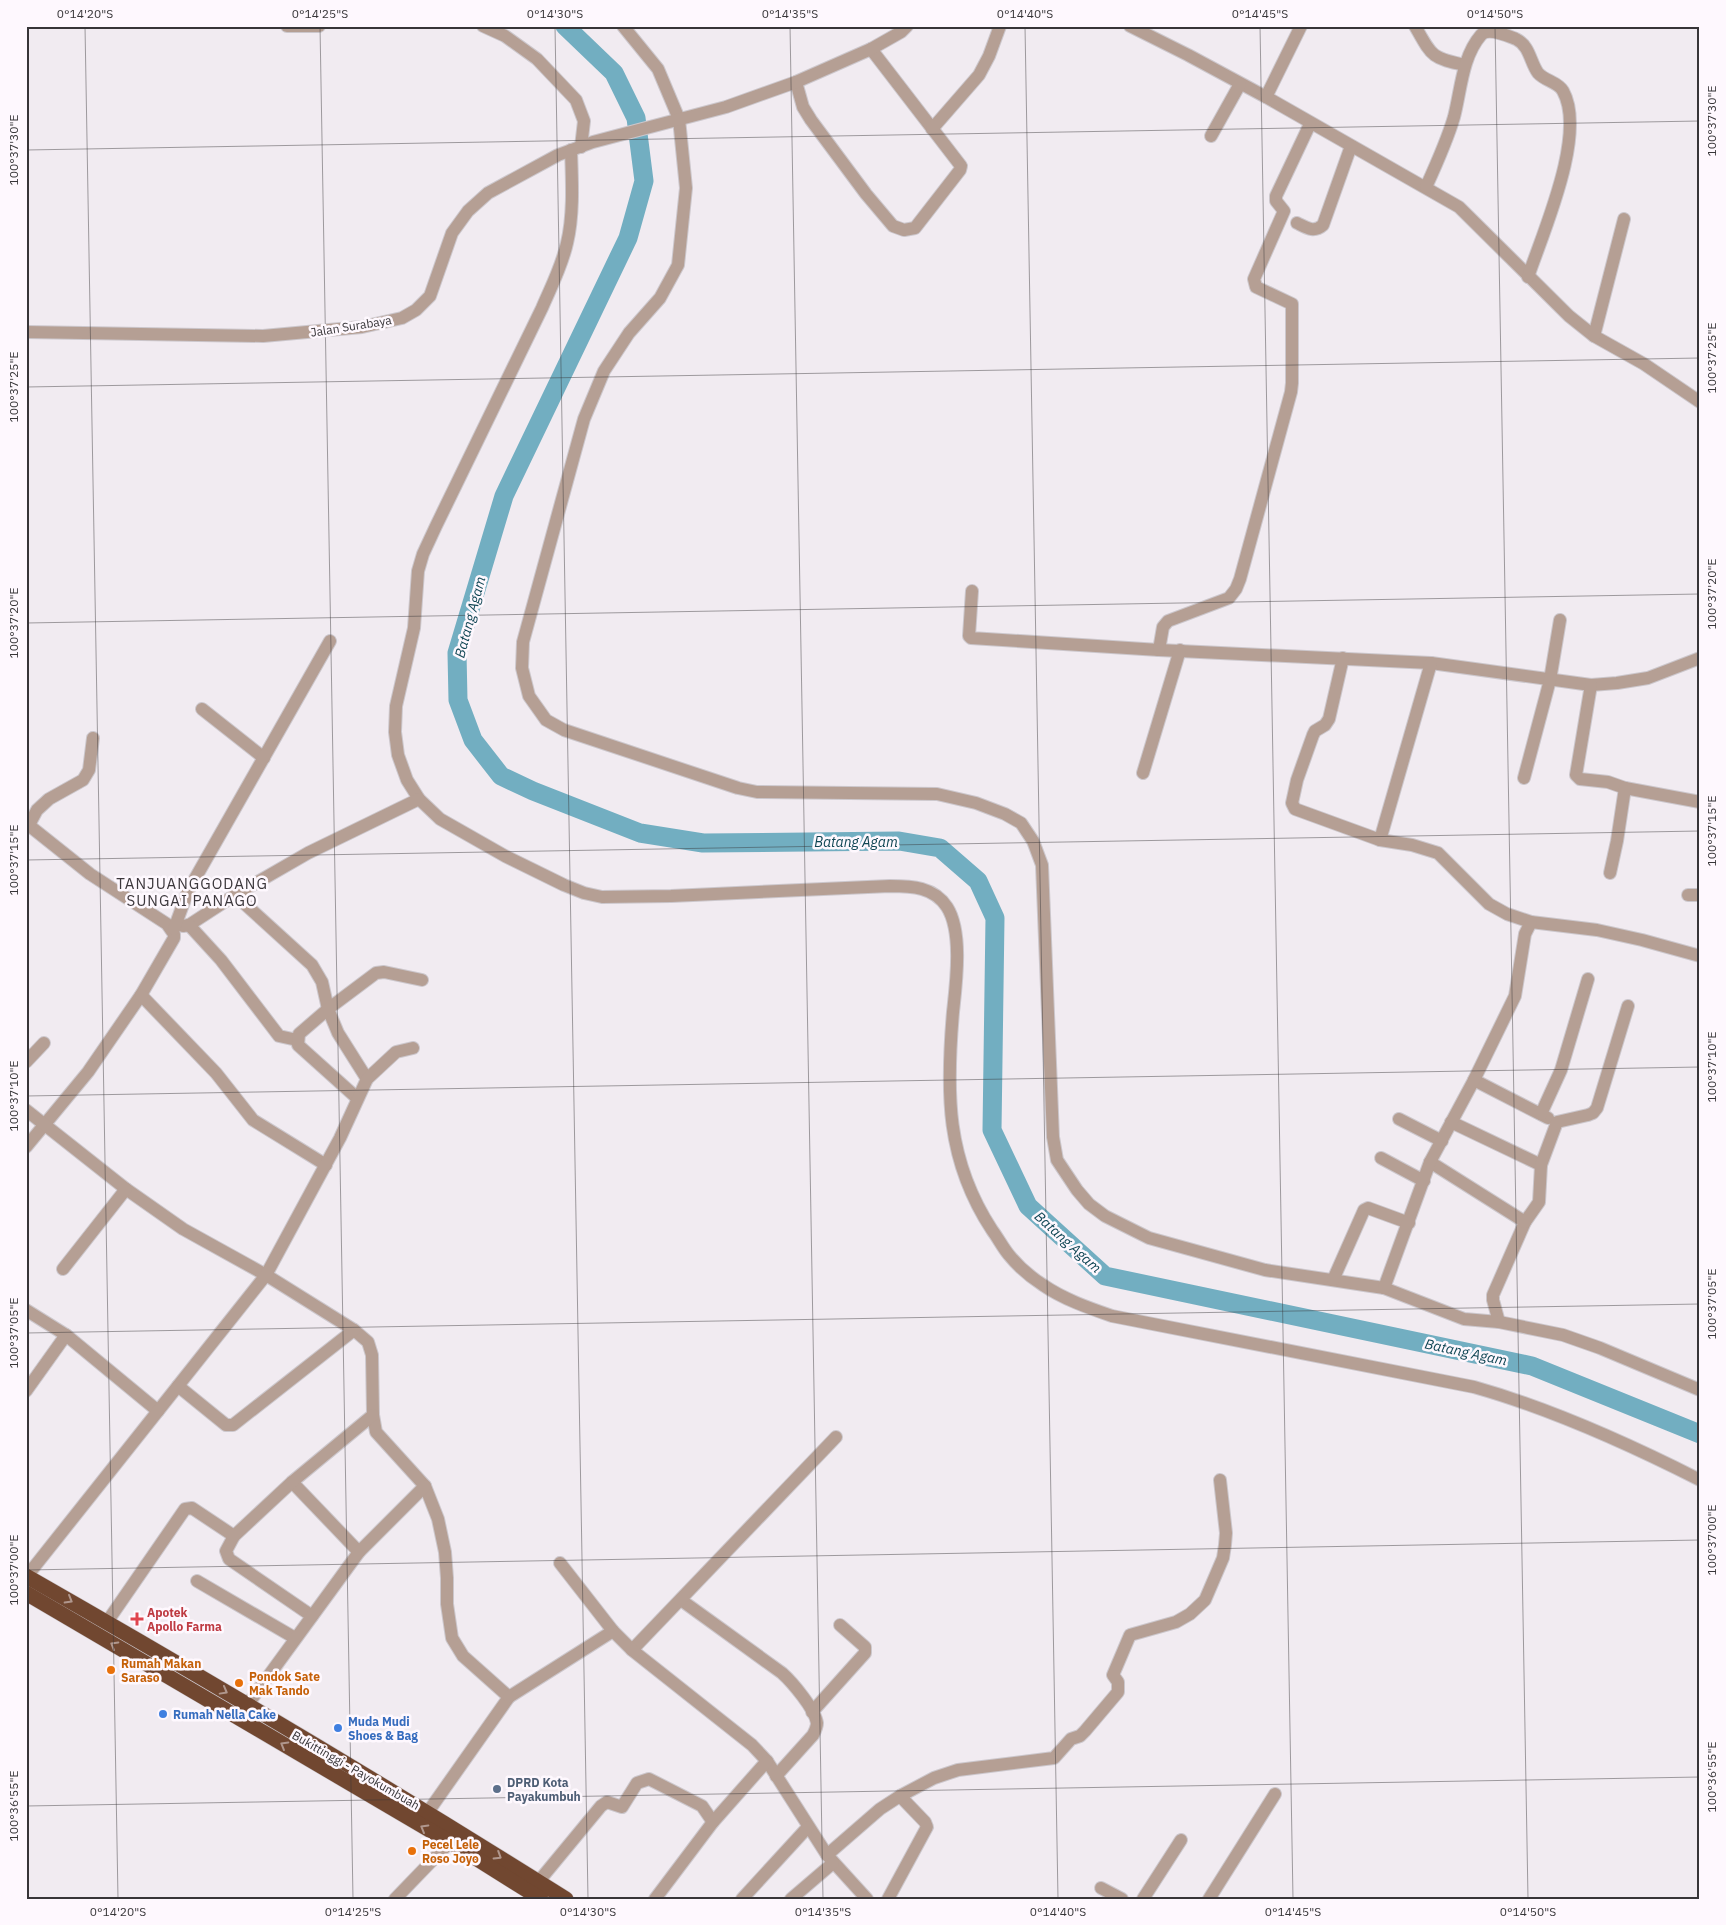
<svg xmlns="http://www.w3.org/2000/svg" width="1726" height="1925" font-family="'IBM Plex Sans',sans-serif">
	<style>
		.lines { fill: none; stroke-linecap: round; stroke-linejoin: round }
		.river { stroke: #72aec1; stroke-width: 19 }
		.minor-casing { stroke: #ccc7cc; stroke-width: 14 }
		.highway-casing { stroke: #ccc7cc; stroke-width: 16 }
		.minor { stroke: #b59f94; stroke-width: 12 }
		.highway { stroke: #714730; stroke-width: 15 }
		.oneway { stroke: #b0978d }
		.ticks { fill: none; stroke: #373538; stroke-width: 1; stroke-opacity: 0.45 }
		.health-dot { fill: #e0444e; stroke: #fef8fe; stroke-width: 2 }
		.food-dot { fill: #e8710a; stroke: #fef8fe; stroke-width: 2 }
		.shop-dot { fill: #3f7fe0; stroke: #fef8fe; stroke-width: 2 }
		.service-dot { fill: #5c6f8a; stroke: #fef8fe; stroke-width: 2 }
		.labels { text-anchor: middle; dominant-baseline: central; stroke-width: 5; stroke-linejoin: round; paint-order: stroke }
		.street-label { font-size: 12px; fill: #373538; stroke: #fef8fe }
		.health-label { font-size: 12px; font-weight: bold; fill: #be3a42; stroke: #fef8fe; text-anchor: start }
		.food-label { font-size: 12px; font-weight: bold; fill: #c56008; stroke: #fef8fe; text-anchor: start }
		.shop-label { font-size: 12px; font-weight: bold; fill: #366cbe; stroke: #fef8fe; text-anchor: start }
		.service-label { font-size: 12px; font-weight: bold; fill: #4e5e75; stroke: #fef8fe; text-anchor: start }
		.water-label { font-size: 14px; font-style: italic; fill: #104654; stroke: #fef8fe }
		.quarter-label { font-size: 15px; letter-spacing: 1px; fill: #3c373c; stroke: #fef8fe }
		.neatline { fill: none; stroke: #373538; stroke-width: 2 }
		.ticks-label { font-size: 12px; text-anchor: middle; fill: #373538 }
	</style>
	<rect width="100%" height="100%" fill="#f1ebf1"/>
	<g class="lines">
		<polyline class="river" points="565,26 614,73 636,118 644,181 628,238 504,496 457,653 458,700 473,740 501,776 533,791 640,833 703,843 899,841 940,848 978,881 995,918 992,1130 1028,1206 1105,1276 1532,1366 1700,1434"/>
		<g class="minor-casing">
			<g id="minor">
				<polyline points="287,26 319,26"/>
				<polyline points="483,26 505,36 537,59 576,100 584,121 581,147"/>
				<polyline points="623,26 658,69 679,119 686,188 678,265 660,298 629,333 604,371 584,419 523,642 522,668 529,696 546,720 564,730 738,788 757,792 937,794 976,803 1005,814 1021,823 1033,841 1042,865 1053,1137 1057,1160 1077,1190 1089,1204 1105,1216 1149,1238 1265,1270 1384,1288 1464,1319 1499,1322 1493,1300 1493,1295 1525,1222 1430,1162"/>
				<polyline points="1130,26 1188,55 1266,97 1459,207 1569,316 1594,336 1644,364 1700,402"/>
				<path d="M1415,26C1432,56 1431,58 1465,65"/>
				<polyline points="796,82 803,107 811,120 866,194 893,226 904,230 915,228 960,170 961,166 871,49"/>
				<polyline points="1266,97 1301,26"/>
				<polyline points="932,129 979,75 989,56 1000,26"/>
				<polyline points="1211,136 1240,84"/>
				<path d="M571,150C572,180 574,214 567,243C562,266 551,287 542,308L436,526L423,554L418,571L414,628L396,706L395,732L398,755L407,780L419,799L440,819L505,856L564,885L584,893L602,897L671,896L890,886C912,886 934,887 947,907C963,932 956,984 953,1012C946,1093 946,1160 992,1230C998,1238 1003,1248 1009,1255C1018,1266 1032,1278 1043,1285C1063,1299 1089,1308 1112,1316L1474,1387C1552,1409 1627,1443 1700,1480"/>
				<path d="M1426,187C1436,165 1447,141 1454,117C1461,90 1462,57 1481,35C1488,27 1508,36 1516,39C1530,46 1530,62 1538,73C1545,81 1558,82 1563,91C1587,134 1543,232 1528,277"/>
				<path d="M1297,223C1307,228 1314,233 1323,225L1351,146"/>
				<polyline points="26,332 263,336 362,327 402,318 416,310 430,296 452,233 468,211 488,193 558,155 593,142 726,107 796,82 871,49 901,32 907,26"/>
				<polyline points="1594,336 1624,219"/>
				<polyline points="972,591 969,636 971,638 1159,650 1431,663 1591,685 1617,683 1648,678 1700,658"/>
				<polyline points="1159,650 1163,627 1168,621 1229,598 1236,589 1240,579 1291,392 1292,383 1292,304 1256,287 1254,279 1284,211 1276,201 1276,196 1310,124"/>
				<polyline points="1343,658 1329,719 1325,725 1315,731 1313,735 1297,780 1292,803 1295,809 1380,840 1412,845 1438,853 1489,904 1507,914 1531,922 1597,930 1642,940 1700,956"/>
				<polyline points="1591,685 1576,775 1580,779 1608,782 1625,788 1700,802"/>
				<polyline points="202,709 264,758"/>
				<polyline points="1143,773 1180,650"/>
				<polyline points="1524,778 1550,680 1560,620"/>
				<polyline points="26,823 90,874 167,924 174,934 174,938 141,995 88,1072 26,1147"/>
				<polyline points="29,825 37,810 49,799 83,780 89,770 93,738"/>
				<polyline points="1380,840 1431,663"/>
				<polyline points="1610,873 1617,841 1625,788"/>
				<polyline points="235,895 312,965 322,982 328,1009 338,1033 367,1079"/>
				<polyline points="1688,895 1700,895"/>
				<polyline points="189,925 235,895 308,853 419,799"/>
				<polyline points="183,926 189,925 221,960 279,1036 297,1040"/>
				<polyline points="174,929 188,891 330,641"/>
				<polyline points="141,995 216,1073 253,1120 326,1165"/>
				<polyline points="26,1062 44,1043"/>
				<polyline points="1474,1080 1548,1118"/>
				<polyline points="357,1098 298,1045 299,1034 328,1009 376,973 384,972 422,980"/>
				<polyline points="26,1110 126,1189 183,1229 266,1275 354,1330 368,1342 372,1355 373,1415 376,1432 425,1486 438,1519 445,1552 447,1578 447,1604 452,1638 463,1656 509,1697 428,1812"/>
				<polyline points="1541,1114 1561,1070 1588,979"/>
				<polyline points="1399,1119 1442,1141"/>
				<polyline points="1451,1122 1541,1165"/>
				<polyline points="1381,1158 1424,1181"/>
				<polyline points="1525,1222 1539,1202 1541,1165 1557,1122 1588,1115 1593,1113 1597,1108 1628,1006"/>
				<polyline points="63,1269 126,1189"/>
				<polyline points="1333,1280 1364,1210 1368,1208 1409,1223"/>
				<polyline points="1384,1288 1430,1162 1474,1080 1515,996 1525,934 1531,922"/>
				<polyline points="26,1310 66,1335 158,1411"/>
				<polyline points="1499,1322 1563,1335 1600,1348 1700,1390"/>
				<polyline points="178,1386 226,1425 233,1425 354,1330"/>
				<polyline points="26,1391 66,1335"/>
				<polyline points="292,1482 359,1552"/>
				<polyline points="234,1536 226,1551 229,1559 312,1616"/>
				<polyline points="560,1563 613,1631"/>
				<polyline points="27,1576 266,1275 340,1138 367,1079 396,1052 413,1048"/>
				<polyline points="197,1581 295,1638"/>
				<path d="M681,1600L782,1673C792,1682 815,1709 817,1723C817,1727 815,1731 813,1735L776,1776"/>
				<polyline points="107,1622 185,1509 192,1508 234,1536 292,1482 373,1415"/>
				<polyline points="632,1650 836,1437"/>
				<polyline points="509,1697 613,1631 632,1650 752,1745 767,1761 827,1855 867,1899"/>
				<polyline points="248,1704 359,1552 425,1486"/>
				<polyline points="812,1712 865,1653 865,1647 840,1625"/>
				<polyline points="900,1796 934,1778 958,1770 1054,1758 1071,1739 1080,1736 1085,1731 1118,1692 1118,1682 1113,1675 1130,1635 1176,1622 1190,1614 1205,1600 1223,1558 1225,1545 1226,1533 1220,1480"/>
				<polyline points="827,1855 880,1809 900,1796 925,1822 927,1827 888,1899"/>
				<polyline points="539,1881 601,1806 607,1802 622,1807 637,1783 649,1779 702,1806 713,1822"/>
				<polyline points="1101,1888 1122,1899"/>
				<polyline points="395,1899 450,1842"/>
				<polyline points="655,1899 713,1822 767,1761"/>
				<polyline points="742,1899 808,1827"/>
				<polyline points="791,1899 833,1863"/>
				<polyline points="1143,1899 1181,1840"/>
				<polyline points="1209,1899 1275,1794"/>
			</g>
		</g>
		<g class="highway-casing">
			<g id="highway">
				<path d="M26,1576C208,1680 388,1787 566,1899"/>
				<polyline points="26,1593 450,1842 541,1899"/>
			</g>
		</g>
		<use href="#minor" class="minor"/>
		<use href="#highway" class="highway"/>
	</g>
	<defs><path id="oneway-chevron" d="M-2-3.5L2.5 0L-2 3.5" fill="none" stroke-width="1.6" stroke-linecap="round" stroke-linejoin="round" transform="scale(1.25)"/></defs>
	<g class="oneway">
		<use href="#oneway-chevron" transform="translate(69 1600) rotate(30)"/>
		<use href="#oneway-chevron" transform="translate(114 1645) rotate(-150)"/>
		<use href="#oneway-chevron" transform="translate(224 1691) rotate(29)"/>
		<use href="#oneway-chevron" transform="translate(284 1745) rotate(-150)"/>
		<use href="#oneway-chevron" transform="translate(424 1828) rotate(-150)"/>
		<use href="#oneway-chevron" transform="translate(498 1856) rotate(32)"/>
	</g>
	<path class="ticks" d="M85,26L118,1899M320,26L353,1899M555,26L588,1899M790,26L823,1899M1025,26L1058,1899M1260,26L1293,1899M1495,26L1528,1899M26,150L1700,121M26,387L1700,358M26,623L1700,594M26,860L1700,831M26,1096L1700,1067M26,1333L1700,1304M26,1570L1700,1540M26,1806L1700,1777"/>
	<path class="health-dot" d="M134.5 1611.5h5v5h5v5h-5v5h-5v-5h-5v-5h5z"/>
	<g class="food-dot">
		<circle cx="111" cy="1670" r="5"/>
		<circle cx="239" cy="1683" r="5"/>
		<circle cx="412" cy="1851" r="5"/>
	</g>
	<g class="shop-dot">
		<circle cx="163" cy="1714" r="5"/>
		<circle cx="338" cy="1728" r="5"/>
	</g>
	<circle class="service-dot" cx="497" cy="1789" r="5"/>
	<g class="labels">
		<g class="street-label">
			<text transform="translate(351 326) rotate(-9)">Jalan Surabaya</text>
			<text transform="translate(356 1770) rotate(30)">Bukittinggi - Payokumbuah</text>
		</g>
		<g class="health-label">
			<text x="147" y="1612">Apotek<tspan x="147" dy="14">Apollo Farma</tspan></text>
		</g>
		<g class="food-label">
			<text x="121" y="1663">Rumah Makan<tspan x="121" dy="14">Saraso</tspan></text>
			<text x="249" y="1676">Pondok Sate<tspan x="249" dy="14">Mak Tando</tspan></text>
			<text x="422" y="1844">Pecel Lele<tspan x="422" dy="14">Roso Joyo</tspan></text>
		</g>
		<g class="shop-label">
			<text x="173" y="1714">Rumah Nella Cake</text>
			<text x="348" y="1721">Muda Mudi<tspan x="348" dy="14">Shoes &amp; Bag</tspan></text>
		</g>
		<g class="service-label">
			<text x="507" y="1782">DPRD Kota<tspan x="507" dy="14">Payakumbuh</tspan></text>
		</g>
		<g class="water-label">
			<text transform="translate(470 617) rotate(-75)">Batang Agam</text>
			<text x="856" y="842">Batang Agam</text>
			<text transform="translate(1068 1242) rotate(42)">Batang Agam</text>
			<text transform="translate(1466 1352) rotate(12)">Batang Agam</text>
		</g>
		<g class="quarter-label">
			<text x="192" y="883">TANJUANGGODANG<tspan x="192" dy="17">SUNGAI PANAGO</tspan></text>
		</g>
	</g>
	<rect width="1726" height="1925" fill="none" stroke="#fef8fe" stroke-width="55"/>
	<rect x="28" y="28" width="1670" height="1870" class="neatline"/>
	<g class="ticks-label">
		<text x="85" y="18">0°14'20"S</text>
		<text x="320" y="18">0°14'25"S</text>
		<text x="555" y="18">0°14'30"S</text>
		<text x="790" y="18">0°14'35"S</text>
		<text x="1025" y="18">0°14'40"S</text>
		<text x="1260" y="18">0°14'45"S</text>
		<text x="1495" y="18">0°14'50"S</text>
		<text transform="translate(1712 121) rotate(-90)" y="4">100°37'30"E</text>
		<text transform="translate(14 150) rotate(-90)" y="4">100°37'30"E</text>
		<text transform="translate(1712 358) rotate(-90)" y="4">100°37'25"E</text>
		<text transform="translate(14 387) rotate(-90)" y="4">100°37'25"E</text>
		<text transform="translate(1712 594) rotate(-90)" y="4">100°37'20"E</text>
		<text transform="translate(14 623) rotate(-90)" y="4">100°37'20"E</text>
		<text transform="translate(1712 831) rotate(-90)" y="4">100°37'15"E</text>
		<text transform="translate(14 860) rotate(-90)" y="4">100°37'15"E</text>
		<text transform="translate(1712 1067) rotate(-90)" y="4">100°37'10"E</text>
		<text transform="translate(14 1096) rotate(-90)" y="4">100°37'10"E</text>
		<text transform="translate(1712 1304) rotate(-90)" y="4">100°37'05"E</text>
		<text transform="translate(14 1333) rotate(-90)" y="4">100°37'05"E</text>
		<text transform="translate(1712 1540) rotate(-90)" y="4">100°37'00"E</text>
		<text transform="translate(14 1570) rotate(-90)" y="4">100°37'00"E</text>
		<text transform="translate(1712 1777) rotate(-90)" y="4">100°36'55"E</text>
		<text transform="translate(14 1806) rotate(-90)" y="4">100°36'55"E</text>
		<text x="118" y="1916">0°14'20"S</text>
		<text x="353" y="1916">0°14'25"S</text>
		<text x="588" y="1916">0°14'30"S</text>
		<text x="823" y="1916">0°14'35"S</text>
		<text x="1058" y="1916">0°14'40"S</text>
		<text x="1293" y="1916">0°14'45"S</text>
		<text x="1528" y="1916">0°14'50"S</text>
	</g>
</svg>
